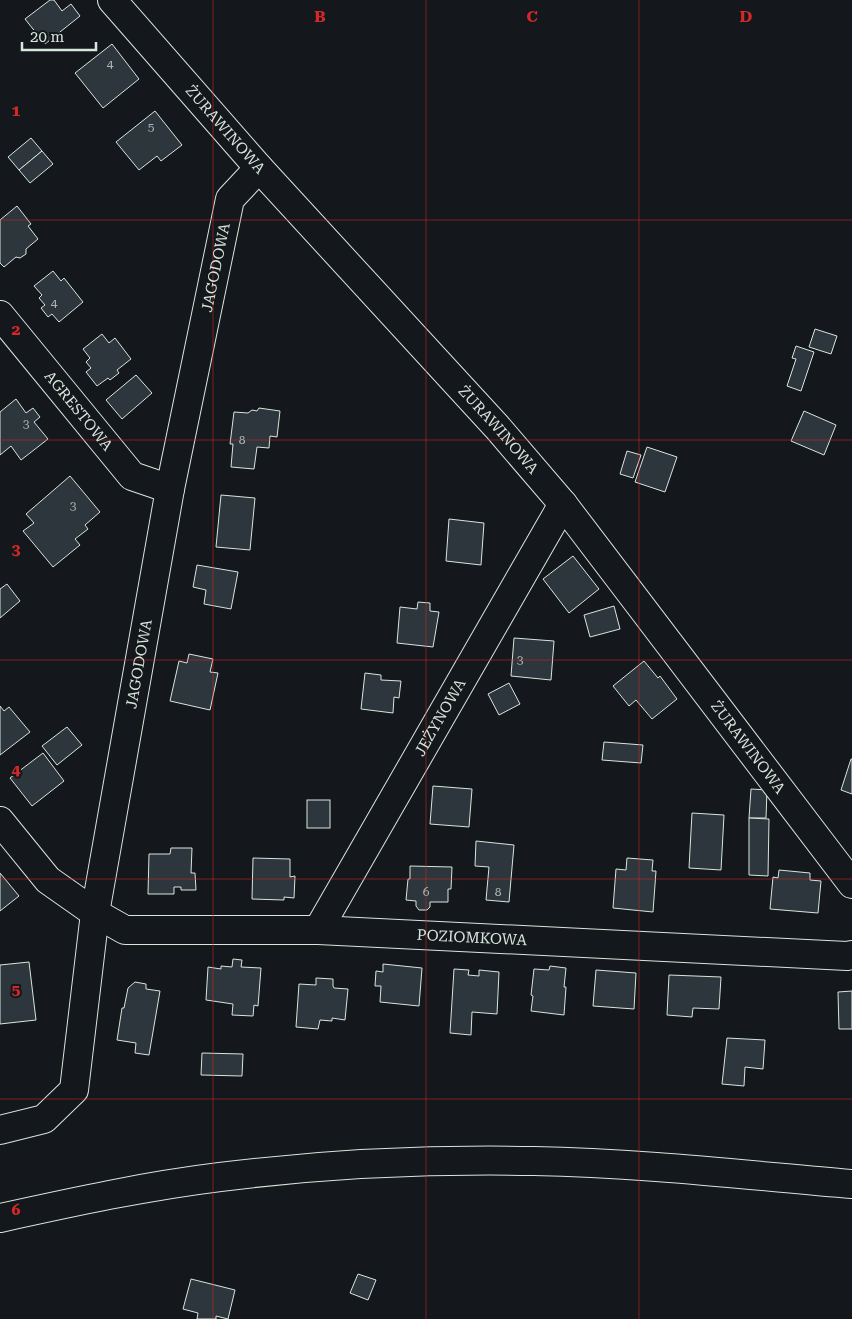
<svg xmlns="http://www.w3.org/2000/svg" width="852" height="1319" font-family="'Roboto Serif',serif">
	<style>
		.building { fill: #2c363c; stroke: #d8e6dc }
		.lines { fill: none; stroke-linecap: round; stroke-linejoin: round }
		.minor-casing { stroke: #d8e6dc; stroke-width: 30 }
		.major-casing { stroke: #d8e6dc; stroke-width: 30 }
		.minor { stroke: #14181c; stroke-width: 28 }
		.major { stroke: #14181c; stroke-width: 28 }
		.grid { fill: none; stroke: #d62828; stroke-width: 1; stroke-opacity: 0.55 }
		.labels { text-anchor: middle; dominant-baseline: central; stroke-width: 4; stroke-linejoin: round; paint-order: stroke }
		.number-label { font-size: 12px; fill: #adbab4 }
		.street-label { font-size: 15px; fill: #d8e6dc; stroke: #14181c }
		.grid-label { font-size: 16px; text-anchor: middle; font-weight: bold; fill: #d62828; stroke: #14181c; stroke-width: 4; stroke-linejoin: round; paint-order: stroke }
	</style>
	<rect width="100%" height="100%" fill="#14181c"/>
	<g class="building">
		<polygon points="50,0 54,0 62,11 71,4 80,16 45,44 25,19"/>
		<polygon points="112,44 139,79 103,108 75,73"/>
		<polygon points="155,111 182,145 161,161 157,156 139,170 116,142"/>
		<polygon points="31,138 42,151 19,170 8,157"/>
		<polygon points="42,151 53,164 30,183 19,170"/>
		<polygon points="17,206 31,224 28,226 38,239 26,249 26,254 20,258 16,257 4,267 0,263 0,220"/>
		<polygon points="53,271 61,281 64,278 83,302 59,322 52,314 48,317 41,308 45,305 39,298 42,295 34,286"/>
		<polygon points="815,329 837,336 831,354 809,347"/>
		<polygon points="102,334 109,343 115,338 131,359 117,370 119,373 110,380 108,378 97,386 86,372 91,368 86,362 90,358 83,349"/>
		<polygon points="796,346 814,352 801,391 787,386 796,359 792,358"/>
		<polygon points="136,375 152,393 122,419 106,400"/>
		<polygon points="16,399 26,413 33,408 40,417 34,422 48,439 21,460 11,446 0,455 0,412"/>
		<polygon points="259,408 280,411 277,437 270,436 269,448 257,447 254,469 231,467 233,444 230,444 234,412 248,413 252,410 257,411"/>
		<polygon points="804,411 836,425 824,455 791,441"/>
		<polygon points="647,447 677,457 665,492 635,482"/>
		<polygon points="627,451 641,455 633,478 620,474"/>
		<polygon points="70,476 100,512 85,525 88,529 75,539 80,545 53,567 23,531 34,523 26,514"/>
		<polygon points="221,495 255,498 250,550 216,547"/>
		<polygon points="449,519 484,523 481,565 446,561"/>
		<polygon points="573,556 599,589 569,613 543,579"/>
		<polygon points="197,565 238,572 231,609 204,604 206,590 193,587"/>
		<polygon points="7,584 20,601 0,618 0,589"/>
		<polygon points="418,602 430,603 430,611 439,612 433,647 397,643 400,607 417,609"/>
		<polygon points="614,606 620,629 590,637 584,615"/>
		<polygon points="514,638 554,641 551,680 511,676"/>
		<polygon points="189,654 213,659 210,672 218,673 210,710 170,701 179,661 187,663"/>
		<polygon points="644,661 658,678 660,676 677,699 652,719 636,700 629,706 613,686"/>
		<polygon points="365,673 381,675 381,680 401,681 399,698 394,697 393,713 361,709"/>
		<polygon points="509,683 520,704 499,715 488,694"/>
		<polygon points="0,706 4,711 9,707 30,732 0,755"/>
		<polygon points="67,727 82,745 57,765 42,746"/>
		<polygon points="604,742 643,745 641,763 602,760"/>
		<polygon points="43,753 64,781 32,806 10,778"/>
		<polygon points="851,759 852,759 852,794 841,790"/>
		<polygon points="433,786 472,789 469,827 430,824"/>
		<polygon points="751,789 767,790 766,818 749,818"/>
		<rect x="307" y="800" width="23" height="28"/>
		<polygon points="692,813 724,815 721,870 689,868"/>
		<polygon points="749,818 769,819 768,876 749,875"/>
		<polygon points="476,841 514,845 509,902 486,900 489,867 475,866"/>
		<polygon points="171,848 192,848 191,873 195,873 196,890 181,890 181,887 174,887 174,894 148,894 149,854 170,854"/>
		<polygon points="253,858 290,859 290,877 295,876 294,898 284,897 284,900 252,899"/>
		<polygon points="627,858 653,860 652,871 656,871 653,912 613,908 616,869 626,870"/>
		<polygon points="410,866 452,867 451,889 448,889 448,902 430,902 430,907 427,910 419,910 416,906 416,901 406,900 408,879 410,879"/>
		<polygon points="779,870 810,873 810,880 821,881 818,913 770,909 773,877 778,878"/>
		<polygon points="0,873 19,896 0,911"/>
		<polygon points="233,959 242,960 241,967 261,968 258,1006 254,1005 253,1016 232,1015 233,1004 206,1000 208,967 221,969 221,966 232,967"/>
		<polygon points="29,962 36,1020 0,1024 0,965"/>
		<polygon points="383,964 422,968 419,1006 380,1002 381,986 375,986 376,971 383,972"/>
		<polygon points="550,966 566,968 564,987 566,987 564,1015 531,1011 533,996 531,995 534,969 549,970"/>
		<polygon points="454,969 469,970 468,975 479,976 479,970 499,972 497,1014 472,1012 471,1035 450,1033"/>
		<polygon points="596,970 636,973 634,1009 593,1006"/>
		<polygon points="669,975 721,977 719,1009 693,1008 692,1017 667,1015"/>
		<polygon points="316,978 333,979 333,986 334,988 348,989 345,1020 332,1018 332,1021 320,1020 318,1029 296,1027 299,984 316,985"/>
		<polygon points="135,982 146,984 146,989 160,991 149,1055 135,1053 136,1043 117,1040 122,1008 124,1008 128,988"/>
		<polygon points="852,991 852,1029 839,1029 838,992"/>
		<polygon points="727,1038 765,1040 763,1069 745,1067 744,1086 722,1084"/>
		<polygon points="202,1053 243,1054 242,1076 201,1075"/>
		<polygon points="358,1274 376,1280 368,1300 350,1293"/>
		<polygon points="191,1279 235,1290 228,1319 216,1316 216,1319 197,1319 198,1313 183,1309"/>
	</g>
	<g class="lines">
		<g class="minor-casing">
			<g id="minor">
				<path id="s1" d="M112,0L259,168L497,427L563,504L852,884"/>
				<path id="s2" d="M0,315L132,476L170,489"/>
				<path id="s3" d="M0,821L48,880L95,913L125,930H318L847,956L852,955"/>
				<path id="s4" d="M318,930L563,504"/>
				<path id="s5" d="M0,1130L44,1119L74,1090L95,913L170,489L230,199L259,168"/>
			</g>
		</g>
		<g class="major-casing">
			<path id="major" d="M0,1218C73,1202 146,1186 220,1177C324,1164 429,1159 534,1161C640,1163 746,1175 852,1184"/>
		</g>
		<use href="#minor" class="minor"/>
		<use href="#major" class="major"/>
	</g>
	<path class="grid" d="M213,0V1319M426,0V1319M639,0V1319M0,220H852M0,440H852M0,660H852M0,879H852M0,1099H852"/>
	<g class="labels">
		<g class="number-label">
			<text x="110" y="64">4</text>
			<text x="151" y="127">5</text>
			<text x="54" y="303">4</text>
			<text x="26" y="424">3</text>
			<text x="242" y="440">8</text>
			<text x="73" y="506">3</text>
			<text x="520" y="660">3</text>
			<text x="426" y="892">6</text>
			<text x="498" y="892">8</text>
		</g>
		<g class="street-label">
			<text stroke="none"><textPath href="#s1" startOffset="172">ŻURAWINOWA</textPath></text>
			<text stroke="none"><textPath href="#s5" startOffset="922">JAGODOWA</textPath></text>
			<text stroke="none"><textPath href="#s2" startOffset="124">AGRESTOWA</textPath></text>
			<text stroke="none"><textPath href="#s1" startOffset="578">ŻURAWINOWA</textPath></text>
			<text stroke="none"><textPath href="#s5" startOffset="518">JAGODOWA</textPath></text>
			<text stroke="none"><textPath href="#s4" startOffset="245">JEŻYNOWA</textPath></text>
			<text stroke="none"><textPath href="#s1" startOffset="982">ŻURAWINOWA</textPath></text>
			<text stroke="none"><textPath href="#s3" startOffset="515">POZIOMKOWA</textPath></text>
		</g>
	</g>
	<g class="grid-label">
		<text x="320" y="22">B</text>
		<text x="532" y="22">C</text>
		<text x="746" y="22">D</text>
		<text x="16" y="116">1</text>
		<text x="16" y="335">2</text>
		<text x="16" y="555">3</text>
		<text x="16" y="775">4</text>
		<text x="16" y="995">5</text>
		<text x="16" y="1215">6</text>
	</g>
	<path d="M22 42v8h74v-8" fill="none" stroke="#d8e6dc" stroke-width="2.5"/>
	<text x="30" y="42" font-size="15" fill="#d8e6dc" stroke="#14181c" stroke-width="4" paint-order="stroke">20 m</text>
</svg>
